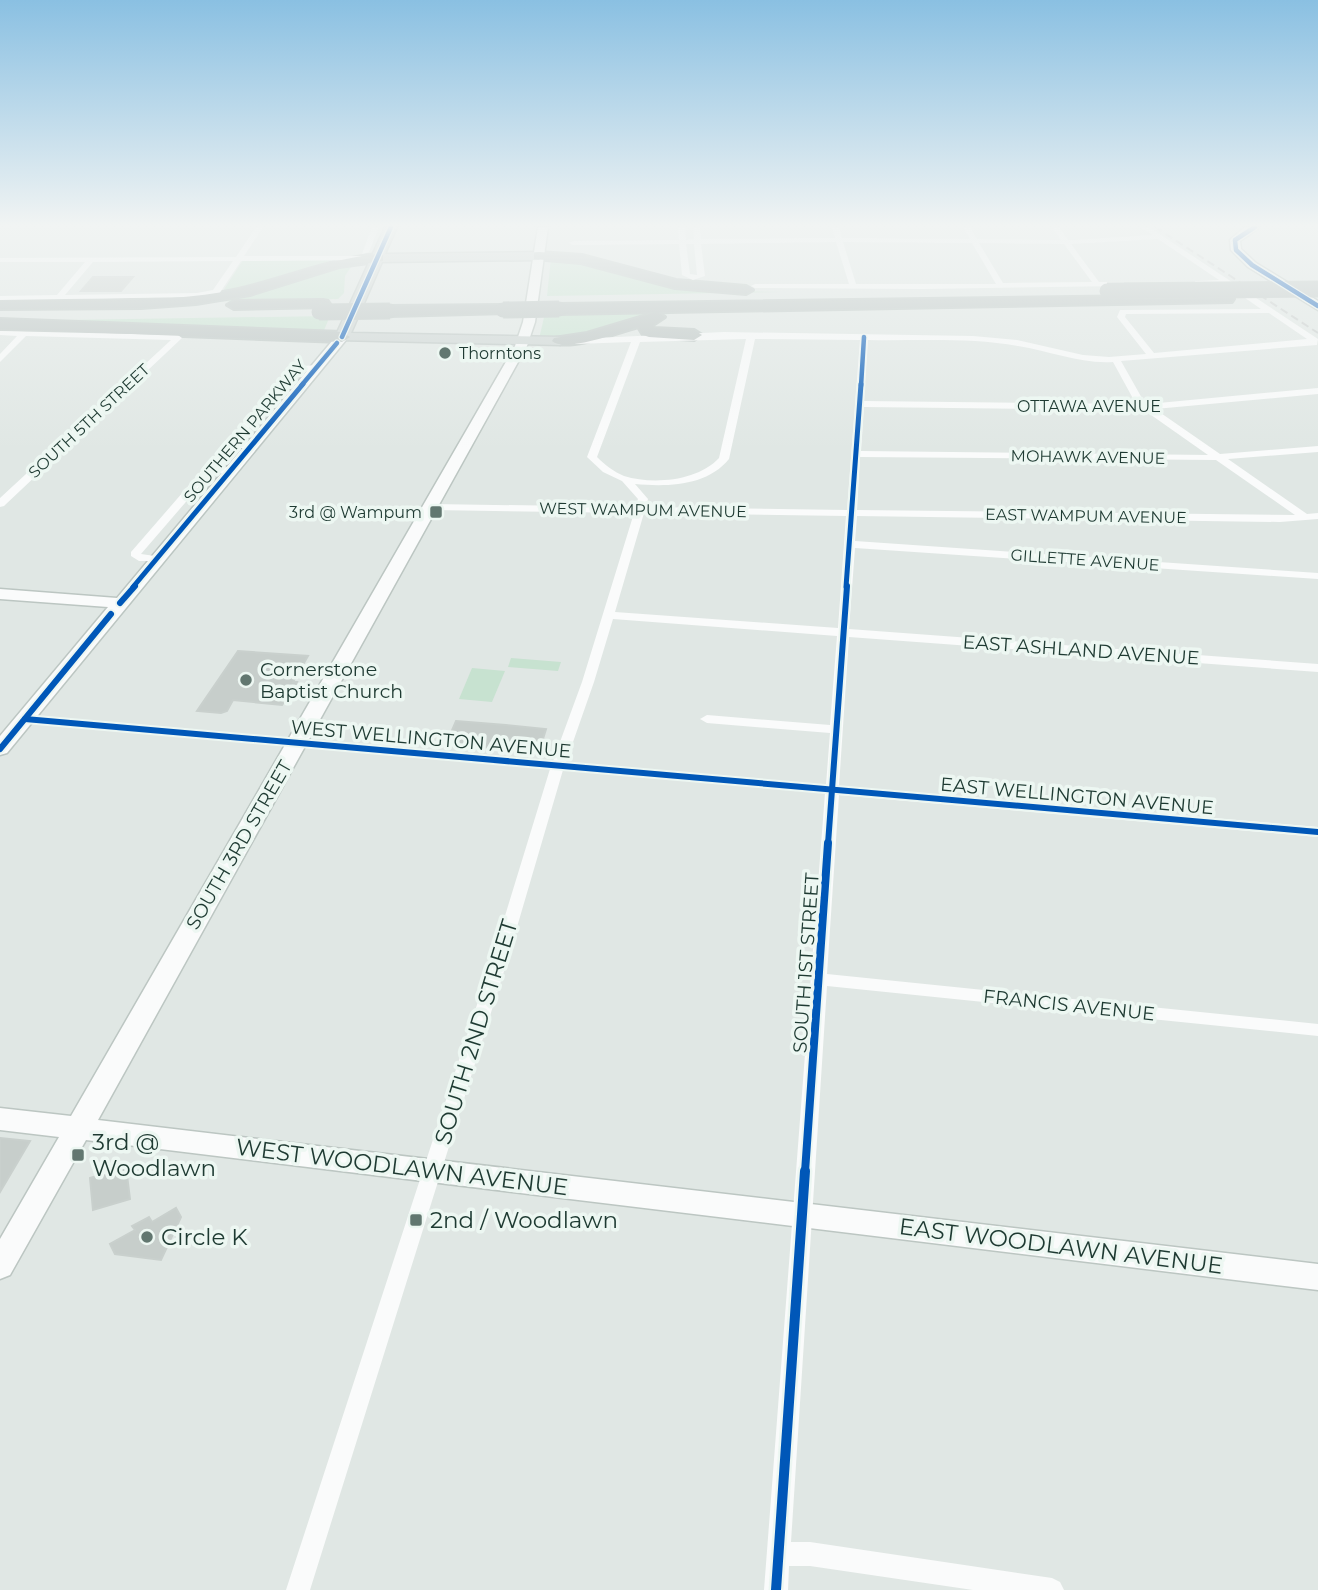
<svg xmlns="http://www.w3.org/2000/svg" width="1318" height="1590" font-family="Montserrat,sans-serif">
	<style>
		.green { fill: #c7e2d0 }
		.building { fill: #c7cecb; stroke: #c9d0cd; stroke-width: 2 }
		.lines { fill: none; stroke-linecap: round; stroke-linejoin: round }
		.secondary-casing { stroke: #bcc6c2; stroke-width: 3 }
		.primary-casing { stroke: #bac4c1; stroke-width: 3 }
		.highway-casing { stroke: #bac4c1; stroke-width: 4 }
		.street { fill: #fafbfb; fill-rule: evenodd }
		.secondary { fill: #fafbfb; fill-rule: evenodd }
		.primary { fill: #ccd4d2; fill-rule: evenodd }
		.highway { fill: #b8c1bf; fill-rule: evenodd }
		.rail { stroke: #c5c9c8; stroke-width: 2; stroke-dasharray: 8 4.5; stroke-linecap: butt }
		.highway-bridge-casing { stroke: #bac4c1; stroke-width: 17; stroke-linecap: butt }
		.highway-bridge { stroke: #b8c1bf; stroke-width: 15 }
		.cycleway-far4-casing { stroke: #edf7f2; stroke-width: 7 }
		.cycleway-far3-casing { stroke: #edf7f2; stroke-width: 9 }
		.cycleway-far2-casing { stroke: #edf7f2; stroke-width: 10 }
		.cycleway-far1-casing { stroke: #edf7f2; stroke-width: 12 }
		.cycleway-casing { stroke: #edf7f2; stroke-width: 15 }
		.cycleway-far4 { stroke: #0057b8; stroke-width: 4.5 }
		.cycleway-far3 { stroke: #0057b8; stroke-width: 5 }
		.cycleway-far2 { stroke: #0057b8; stroke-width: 6 }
		.cycleway-far1 { stroke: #0057b8; stroke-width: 8 }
		.cycleway { stroke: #0057b8; stroke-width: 10 }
		.poi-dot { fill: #627770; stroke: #edf7f2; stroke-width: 2.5 }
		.labels { text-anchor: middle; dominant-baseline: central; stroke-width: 7; stroke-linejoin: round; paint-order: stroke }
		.far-poi-label { font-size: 16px; fill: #1e3a32; stroke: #edf7f2; text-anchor: start }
		.far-street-label { font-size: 16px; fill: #1e3a32; stroke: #edf7f2 }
		.street-label { font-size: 19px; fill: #1e3a32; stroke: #edf7f2 }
		.poi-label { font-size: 19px; fill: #1e3a32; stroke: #edf7f2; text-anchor: start }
		.near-street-label { font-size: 23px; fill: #1e3a32; stroke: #edf7f2 }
		.near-poi-label { font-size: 23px; fill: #1e3a32; stroke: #edf7f2; text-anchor: start }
	</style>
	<rect width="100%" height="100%" fill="#e0e7e4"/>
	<g class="green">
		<polygon points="551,258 572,259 723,291 782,292 547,296"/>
		<polygon points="243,260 332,260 264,285 214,295 223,291"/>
		<polygon points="355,261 345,276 344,293 338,299 190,302"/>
		<polygon points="691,311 654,316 580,336 539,339 545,313"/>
		<polygon points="330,316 322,335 27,322 63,320"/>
		<polygon points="511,658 561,662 558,671 508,667"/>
		<polygon points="472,668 505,671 492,702 459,699"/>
	</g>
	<g class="building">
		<polygon points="93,277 133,277 121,291 81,291"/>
		<polygon points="238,651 308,656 293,682 297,682 294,688 298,688 291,700 286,699 282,705 233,700 227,711 221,713 197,711"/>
		<polygon points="456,721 506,725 546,729 539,752 446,744"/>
		<polygon points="0,1138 30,1141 0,1192"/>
		<polygon points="126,1167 130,1199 93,1210 90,1178"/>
		<polygon points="176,1208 181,1217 161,1260 115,1254 110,1244 135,1230 132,1226 149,1217 152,1222"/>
	</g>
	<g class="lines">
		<g class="secondary-casing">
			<g id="secondary">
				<polygon points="538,227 548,227 535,322 527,346 98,1120 1318,1264 1318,1290 86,1140 10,1275 0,1279 0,1239 59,1137 0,1130 0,1108 71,1116 515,346 523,322"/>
				<polygon points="1245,227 1260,227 1240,241 1241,249 1256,263 1318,301 1318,310 1248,267 1231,250 1230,240"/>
				<polygon points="342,333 348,337 346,340 7,753 0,755 0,736 108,607 0,599 0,589 117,598 338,334"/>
			</g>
		</g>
		<g class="primary-casing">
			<polygon id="primary" points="385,227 397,227 385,254 539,252 545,256 539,260 382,262 351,333 560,337 567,341 560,345 337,340 335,337"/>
		</g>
		<g class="highway-casing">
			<g id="highway">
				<polygon points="539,252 582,255 676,280 746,286 753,290 746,294 675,288 581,263 534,259 534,253"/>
				<path d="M378,254L383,255V261L339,267L250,295L196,304L141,308L0,309V301C74,299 150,304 223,292C276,283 324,259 378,254Z"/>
				<polygon points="1227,295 1234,299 1232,302 559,314 551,309 559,304"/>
				<polygon points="323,300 328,301 330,304 328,307 234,309 227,305 234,301"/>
				<polygon points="503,305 508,307 511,310 508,313 390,316 382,311 390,306"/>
				<path d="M657,312L665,317L653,325L654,328L694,330L702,335L694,340L649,337L643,335L638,327C621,332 565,353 552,341L554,338L587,333Z"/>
				<polygon points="0,319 342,332 350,337 342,342 0,329"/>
			</g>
		</g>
		<g class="street">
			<path d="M256,227H263L244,256H377L381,258L377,260L241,261L219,294L197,297L0,300V296L57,295L85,262H0V258L236,257ZM233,261L213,290L197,293L65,295L93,262Z"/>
			<polygon points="372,227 379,227 369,252 362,254"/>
			<path d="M678,227H685L686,240L694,239L693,227H700L701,239L835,238L832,227H839L842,238L970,239L963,227H970L977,239L1061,240L1052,227H1059L1068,240H1074L1152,235L1141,227H1149L1318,339L1317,345L1121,361L1143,400L1148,404L1318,388V394L1155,409L1220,454L1318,446V452L1228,459L1307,514L1318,513V519L1280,522L857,516L855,541L1318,573V579L855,548L849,629L1318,664V672L849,637L839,786L1318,827V837L839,795L827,974L1318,1024V1036L827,986L791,1542H810L1052,1578L1060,1582L1064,1590H973L810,1566H789L788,1590H764L825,793L563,770L505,968L310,1590H286L489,968L550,769L25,723L18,719L20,716L553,761L582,682L634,513L432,510L427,507L432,504L635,507L638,499L622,481L603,472L587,457L631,342L576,344L573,343V339L724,332L973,336L1017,340L1083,355L1109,357L1146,354L1117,317L1120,310L1261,309L1225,284L1195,285V281H1198L1219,280L1158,239L1071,244L1099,282H1124V286H1121L923,289L755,288L751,286L755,284H849L836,242L701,244L705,276L693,280L682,275L679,244L573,245L569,243L573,241L679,240ZM843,242L972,243L996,284H856ZM979,243L1064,244L1092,282L1003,283ZM686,244H694L697,275L690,274ZM1269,313L1307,339L1154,353L1125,317L1126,314ZM746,339L719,458C698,481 653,485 624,476C614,472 605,465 597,457L640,342ZM755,339L860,340L847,510L646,507L648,499L635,484C668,487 707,486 729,459ZM868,340C917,341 969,337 1018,346C1050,351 1080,364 1113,362L1136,404L864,401ZM864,407L1144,410L1208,455L861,451ZM860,457L1216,460L1295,515L857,510ZM644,513L846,516L838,628L615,612ZM613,619L837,636L830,725L707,715L700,719L707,723L830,733L826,785L566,762L594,682Z"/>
			<polygon points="0,331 178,335 182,338 4,506 0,507 0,498 171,340 26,336 0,362 0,354 17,336 0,335"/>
			<polygon points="316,365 319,366 319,370 298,372 238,440 254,444 254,448 239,448 230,442 230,438 292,367"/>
			<polygon points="231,467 236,470 235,472 210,474 141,554 162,557 162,561 139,561 131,556 131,552 203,469"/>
		</g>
		<use href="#secondary" class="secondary"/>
		<use href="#primary" class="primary"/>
		<use href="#highway" class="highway"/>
		<polyline class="rail" points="1155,227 1318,333"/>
		<g class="highway-bridge-casing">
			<g id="highway-bridge">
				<polyline points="1107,291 1318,289"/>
				<polyline points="503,310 559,309"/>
				<polyline points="319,312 390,311"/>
			</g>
		</g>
		<use href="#highway-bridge" class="highway-bridge"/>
		<g class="cycleway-far4-casing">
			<g id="cycleway-far4">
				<polyline points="1255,227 1235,240 1236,250 1252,265 1318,306"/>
				<polyline points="342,337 391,227"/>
				<polyline points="301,386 337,343"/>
				<polyline points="861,386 864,337"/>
			</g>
		</g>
		<g class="cycleway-far3-casing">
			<g id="cycleway-far3">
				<polyline points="133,587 303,384"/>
				<polyline points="846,587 861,384"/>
			</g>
		</g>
		<g class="cycleway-far2-casing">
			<g id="cycleway-far2">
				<polyline points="120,603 135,586"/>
				<polyline points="25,719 1318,832"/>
				<polyline points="0,749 111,614"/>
				<polyline points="828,844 847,586"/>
			</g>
		</g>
		<g class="cycleway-far1-casing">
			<polyline id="cycleway-far1" points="805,1172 828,843"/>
		</g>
		<g class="cycleway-casing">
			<polyline id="cycleway" points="776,1590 805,1171"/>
		</g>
		<use href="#cycleway-far4" class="cycleway-far4"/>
		<use href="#cycleway-far3" class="cycleway-far3"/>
		<use href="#cycleway-far2" class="cycleway-far2"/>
		<use href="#cycleway-far1" class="cycleway-far1"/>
		<use href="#cycleway" class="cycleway"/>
	</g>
	<linearGradient id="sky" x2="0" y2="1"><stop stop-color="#8ac0e2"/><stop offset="0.5" stop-color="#f1f4f3"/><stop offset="1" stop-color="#f1f4f3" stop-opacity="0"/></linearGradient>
	<rect width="1318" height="450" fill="url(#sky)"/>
	<g class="poi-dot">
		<circle cx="445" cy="353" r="7"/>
		<rect x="429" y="505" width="14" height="14" rx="3.5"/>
		<circle cx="246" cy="680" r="7"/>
		<rect x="71" y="1148" width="14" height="14" rx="3.5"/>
		<rect x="409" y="1213" width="14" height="14" rx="3.5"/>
		<circle cx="147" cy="1237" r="7"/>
	</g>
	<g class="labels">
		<g class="far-poi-label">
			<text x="459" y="353">Thorntons</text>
			<text x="422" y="512" text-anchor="end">3rd @ Wampum</text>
		</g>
		<g class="far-street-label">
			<text x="1089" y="406">OTTAWA AVENUE</text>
			<text transform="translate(89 421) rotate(-43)">SOUTH 5TH STREET</text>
			<text transform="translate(245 431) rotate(-50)">SOUTHERN PARKWAY</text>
			<text transform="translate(1088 457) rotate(1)">MOHAWK AVENUE</text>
			<text transform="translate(643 510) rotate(1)">WEST WAMPUM AVENUE</text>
			<text transform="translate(1086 516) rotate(1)">EAST WAMPUM AVENUE</text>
			<text transform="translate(1085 560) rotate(4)">GILLETTE AVENUE</text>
		</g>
		<g class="street-label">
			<text transform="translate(1081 650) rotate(4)">EAST ASHLAND AVENUE</text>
			<text transform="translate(431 739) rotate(5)">WEST WELLINGTON AVENUE</text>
			<text transform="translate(1077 796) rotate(5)">EAST WELLINGTON AVENUE</text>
			<text transform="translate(239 845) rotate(-60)">SOUTH 3RD STREET</text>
			<text transform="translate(806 963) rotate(-86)">SOUTH 1ST STREET</text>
			<text transform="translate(1069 1005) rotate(6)">FRANCIS AVENUE</text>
		</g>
		<g class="poi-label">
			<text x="260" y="669">Cornerstone<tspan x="260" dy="22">Baptist Church</tspan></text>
		</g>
		<g class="near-street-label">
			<text transform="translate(476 1032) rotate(-73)">SOUTH 2ND STREET</text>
			<text transform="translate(402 1167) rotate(7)">WEST WOODLAWN AVENUE</text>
			<text transform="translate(1061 1246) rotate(7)">EAST WOODLAWN AVENUE</text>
		</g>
		<g class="near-poi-label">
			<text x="92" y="1142">3rd @<tspan x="92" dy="26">Woodlawn</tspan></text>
			<text x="430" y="1220">2nd / Woodlawn</text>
			<text x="161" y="1237">Circle K</text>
		</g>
	</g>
</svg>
